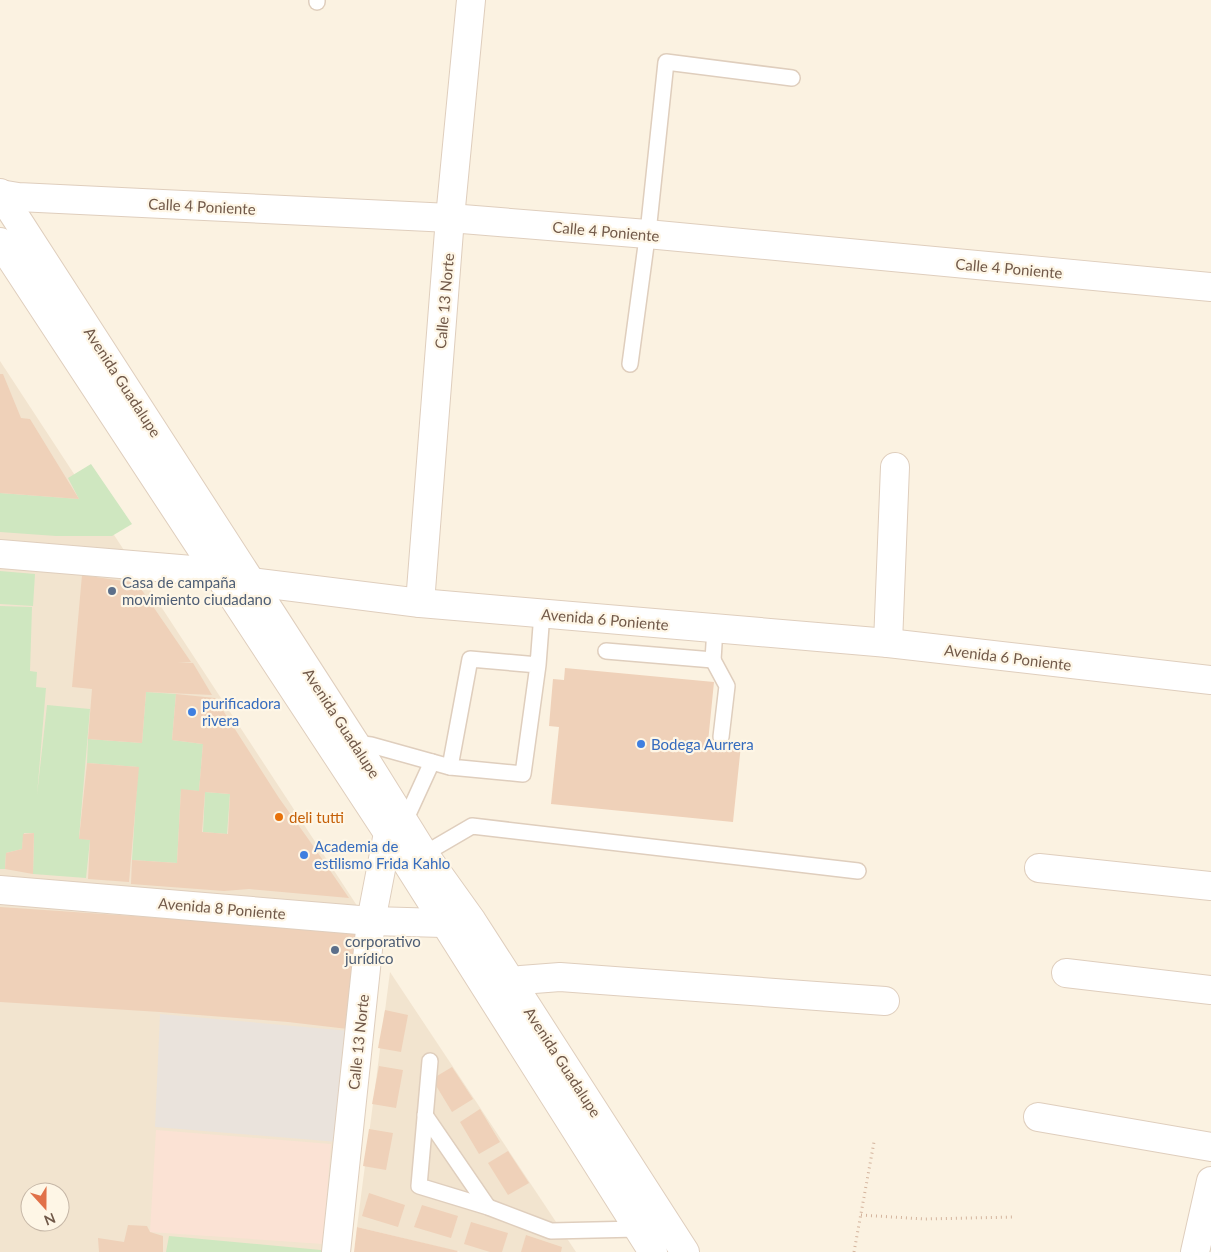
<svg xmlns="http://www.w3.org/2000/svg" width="1211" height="1252" font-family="Lato,sans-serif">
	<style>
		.residential { fill: #f2e4cf; fill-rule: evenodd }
		.commercial { fill: #fbe2d4 }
		.industrial { fill: #eae3dc }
		.green { fill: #cfe7c0 }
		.building { fill: #efd1b9; fill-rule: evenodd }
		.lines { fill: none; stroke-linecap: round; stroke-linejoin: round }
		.service-casing { stroke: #dfcebd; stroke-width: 18 }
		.minor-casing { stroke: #dfcebd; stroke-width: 30 }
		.tertiary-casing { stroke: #dfcebd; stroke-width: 30 }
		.path { stroke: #d4b49d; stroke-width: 3; stroke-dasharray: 1 4; stroke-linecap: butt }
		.service { stroke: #fff; stroke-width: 15 }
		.minor { stroke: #fff; stroke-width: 28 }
		.tertiary { stroke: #fff; stroke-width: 28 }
		.service-dot { fill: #5c6f8a; stroke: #fef6e6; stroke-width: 2 }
		.shop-dot { fill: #3f7fe0; stroke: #fef6e6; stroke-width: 2 }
		.food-dot { fill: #e8710a; stroke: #fef6e6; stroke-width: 2 }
		.labels { text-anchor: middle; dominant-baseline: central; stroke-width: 4.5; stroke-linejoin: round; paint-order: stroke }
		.street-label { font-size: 15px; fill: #715949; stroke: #fef6e6 }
		.service-label { font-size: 15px; fill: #4e5e75; stroke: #fef6e6; text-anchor: start }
		.shop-label { font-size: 15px; fill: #366cbe; stroke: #fef6e6; text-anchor: start }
		.food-label { font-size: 15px; fill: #c56008; stroke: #fef6e6; text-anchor: start }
	</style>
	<rect width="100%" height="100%" fill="#fbf2e1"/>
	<g class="residential">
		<path d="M0,361L371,927L333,1252H0ZM30,1192H60V1222H30Z"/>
		<polygon points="390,972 576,1252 460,1252 357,1227"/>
	</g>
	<polygon class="commercial" points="156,1130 331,1144 323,1244 150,1232"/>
	<polygon class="industrial" points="160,1014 350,1031 338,1142 155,1127"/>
	<g class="green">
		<polygon points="91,464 132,524 112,536 56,536 0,532 0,493 79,499 68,478"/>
		<polygon points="0,571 35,574 33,606 0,604"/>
		<polygon points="0,606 32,607 30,671 37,672 36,687 46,688 37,795 47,705 90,709 79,838 90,840 86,878 33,874 34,833 24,833 22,849 6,853 5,869 0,869"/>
		<polygon points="146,692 176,694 172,740 203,744 199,791 181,790 177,863 132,860 138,767 87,763 88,739 142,743"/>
		<polygon points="205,792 230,794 227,834 203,832"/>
		<polygon points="169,1236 321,1250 321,1252 166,1252"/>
	</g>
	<g class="building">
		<polygon points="0,374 3,374 21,418 30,419 79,499 0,493"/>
		<polygon points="82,575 137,583 191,662 178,662 193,663 212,695 146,692 142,743 88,739 92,689 72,687"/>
		<polygon points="565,668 714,682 708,742 741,745 733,822 551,804 559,727 549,726 553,679 564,680"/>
		<path d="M176,694L215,698L279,798L309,840L349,898L249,889L224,891L131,884L132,860L177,863L181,789L199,791L203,744L172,740ZM205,792L230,794L228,834L202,832Z"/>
		<polygon points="87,763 139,767 129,882 88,879 90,840 79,839"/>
		<polygon points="34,833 33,874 5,869 6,853 22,849 23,834"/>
		<polygon points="0,907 357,931 348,1029 288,1022 160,1012 0,1002"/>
		<polygon points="385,1010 408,1015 401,1052 378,1048"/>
		<polygon points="379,1066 403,1070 396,1108 372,1104"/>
		<polygon points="452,1067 473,1099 452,1112 432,1079"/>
		<polygon points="480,1109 500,1142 479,1154 460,1122"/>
		<polygon points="369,1129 393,1133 386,1170 363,1166"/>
		<polygon points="508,1151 529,1183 508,1195 488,1163"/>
		<polygon points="369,1193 405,1205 398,1227 362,1216"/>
		<polygon points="422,1205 458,1216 451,1238 414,1227"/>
		<polygon points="471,1222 508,1233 502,1252 490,1252 464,1244"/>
		<polygon points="128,1225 147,1226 150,1232 163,1236 163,1252 99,1252 98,1238 124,1242"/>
		<polygon points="357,1227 458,1251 457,1252 354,1252"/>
		<polygon points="526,1235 562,1247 561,1252 521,1252"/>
	</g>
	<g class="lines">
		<g class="service-casing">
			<g id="service">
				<polyline points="317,2 317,0"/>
				<polyline points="630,364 649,223 666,62 792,78"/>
				<polyline points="606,651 713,660 715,628"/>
				<polyline points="713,660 727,686 721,737"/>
				<polyline points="538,665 470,659 450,767 523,774 538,665 542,613"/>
				<polyline points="355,743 371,745 450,767"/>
				<polyline points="405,821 432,762"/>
				<polyline points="424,854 472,826 858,871"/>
				<polyline points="430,1061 419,1186 488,1207 551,1231 638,1229"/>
				<polyline points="425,1115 488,1207"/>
			</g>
		</g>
		<g class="minor-casing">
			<g id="minor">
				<polyline points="0,194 18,197 450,218 647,234 1211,287"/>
				<polyline points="0,554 216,572 252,582 420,603 888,643 1211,680"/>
				<polyline points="420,603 450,218 471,0"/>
				<polyline points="888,643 895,467"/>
				<polyline points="1039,868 1211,886"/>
				<polyline points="0,890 371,921 443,923"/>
				<polyline points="1066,973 1211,990"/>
				<polyline points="512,983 521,980 560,977 885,1001"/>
				<polyline points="1038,1117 1211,1147"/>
				<polyline points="336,1252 371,921 388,833"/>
				<polyline points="1195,1252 1211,1181"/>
			</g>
		</g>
		<g class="tertiary-casing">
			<g id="tertiary">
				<polyline points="0,193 355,743 424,854 472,921 685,1252"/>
				<polyline points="0,242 388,833 653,1252"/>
			</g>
		</g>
		<g class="path">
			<polyline points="861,1215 924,1219 1015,1217"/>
			<polyline points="854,1252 874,1142"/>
		</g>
		<use href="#service" class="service"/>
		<use href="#minor" class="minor"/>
		<use href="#tertiary" class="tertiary"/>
	</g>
	<g class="service-dot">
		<circle cx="112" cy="591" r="5"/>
		<circle cx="335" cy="950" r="5"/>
	</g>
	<g class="shop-dot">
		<circle cx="192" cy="712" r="5"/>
		<circle cx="641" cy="744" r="5"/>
		<circle cx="304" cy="855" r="5"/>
	</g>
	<circle class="food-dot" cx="279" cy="817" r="5"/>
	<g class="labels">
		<g class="street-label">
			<text transform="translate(202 206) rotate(3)">Calle 4 Poniente</text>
			<text transform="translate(606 231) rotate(5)">Calle 4 Poniente</text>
			<text transform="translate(1009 268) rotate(5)">Calle 4 Poniente</text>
			<text transform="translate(444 301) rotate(-85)">Calle 13 Norte</text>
			<text transform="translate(123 382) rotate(57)">Avenida Guadalupe</text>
			<text transform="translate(605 619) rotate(5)">Avenida 6 Poniente</text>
			<text transform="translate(1008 657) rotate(7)">Avenida 6 Poniente</text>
			<text transform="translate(342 723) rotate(57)">Avenida Guadalupe</text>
			<text transform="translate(222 908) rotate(5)">Avenida 8 Poniente</text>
			<text transform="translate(358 1042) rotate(-84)">Calle 13 Norte</text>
			<text transform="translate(563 1062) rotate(57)">Avenida Guadalupe</text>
		</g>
		<g class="service-label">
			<text x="122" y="582">Casa de campaña<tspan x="122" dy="17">movimiento ciudadano</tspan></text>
			<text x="345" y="941">corporativo<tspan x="345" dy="17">jurídico</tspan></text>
		</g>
		<g class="shop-label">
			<text x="202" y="703">purificadora<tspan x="202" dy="17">rivera</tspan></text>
			<text x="651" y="744">Bodega Aurrera</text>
			<text x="314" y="846">Academia de<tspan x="314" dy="17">estilismo Frida Kahlo</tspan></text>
		</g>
		<g class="food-label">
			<text x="289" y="817">deli tutti</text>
		</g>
	</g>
	<g transform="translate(45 1207) rotate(159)"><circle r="24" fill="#fef6e6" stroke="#c6b7a7"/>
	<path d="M0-4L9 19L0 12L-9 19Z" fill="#e17149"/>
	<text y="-8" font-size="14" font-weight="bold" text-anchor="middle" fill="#715949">N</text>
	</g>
</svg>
